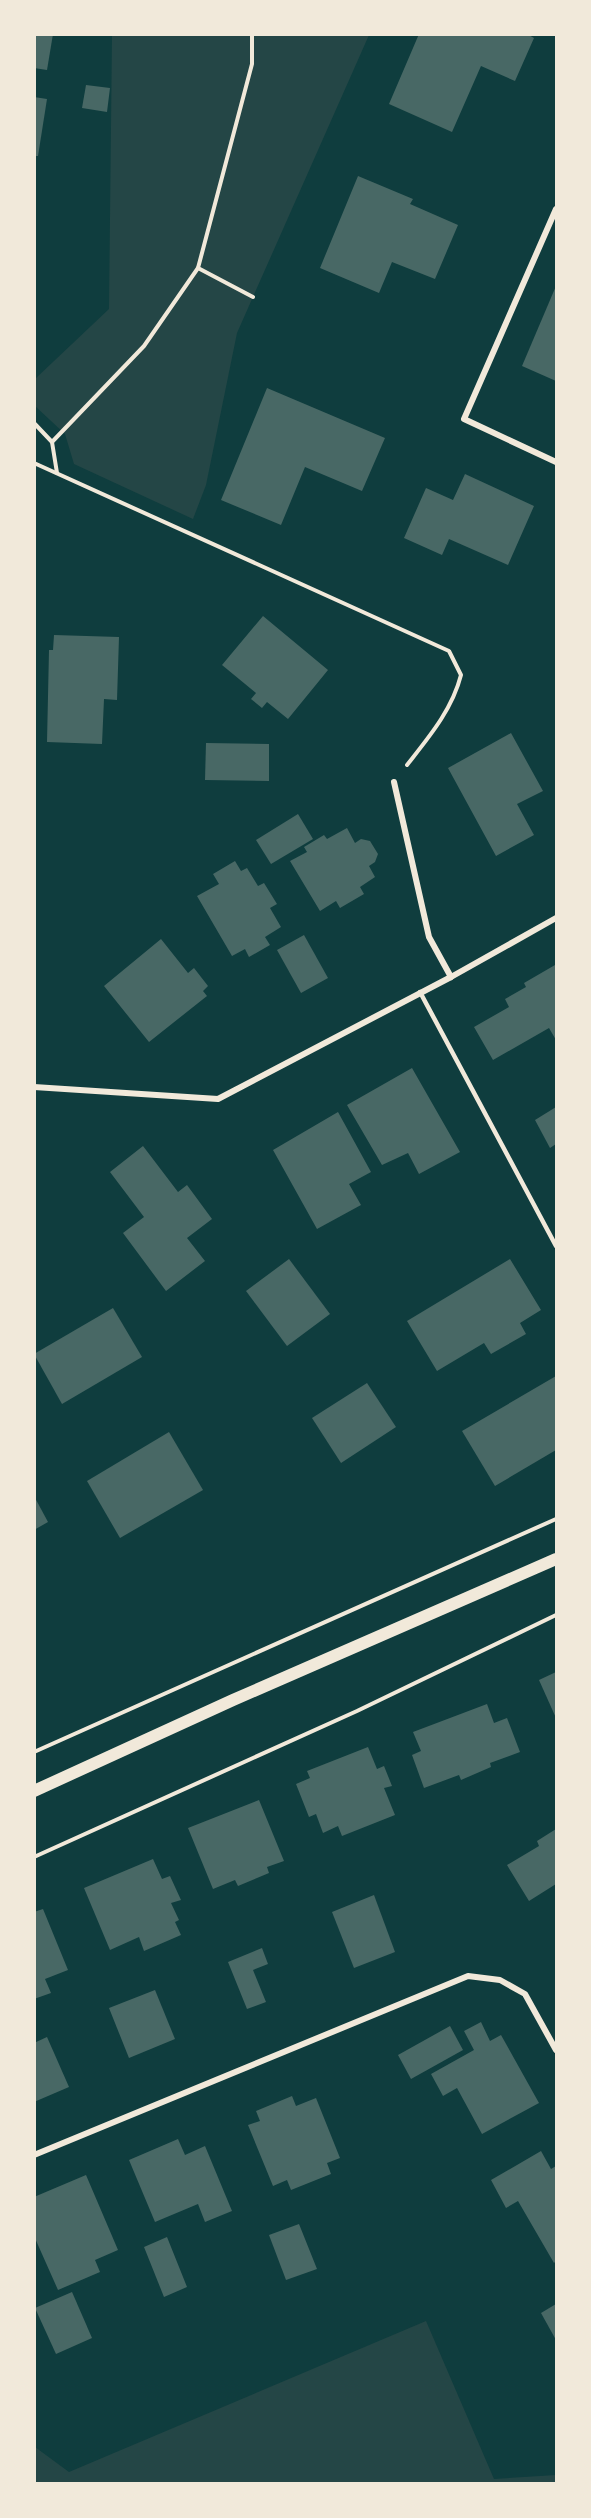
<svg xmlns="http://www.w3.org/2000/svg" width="591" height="2518" font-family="'Nunito Sans',sans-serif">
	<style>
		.green { fill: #244646 }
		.building { fill: #486865 }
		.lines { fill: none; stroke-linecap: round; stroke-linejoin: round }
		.path { stroke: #f1e9da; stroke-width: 4 }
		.service { stroke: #f1e9da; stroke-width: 4.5 }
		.minor { stroke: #f1e9da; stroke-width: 6 }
		.secondary { stroke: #f1e9da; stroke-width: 12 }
	</style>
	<rect width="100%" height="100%" fill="#0f3d3e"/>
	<g class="green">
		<polygon points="112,35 369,35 237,333 206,485 193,519 74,464 65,434 35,406 35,379 109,309"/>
		<polygon points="426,2321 494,2479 556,2475 556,2483 35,2483 35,2447 69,2472"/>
	</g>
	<g class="building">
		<polygon points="34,34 53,34 47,70 34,68"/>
		<polygon points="419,34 527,34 534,38 515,81 481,66 452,132 389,104"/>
		<polygon points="86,85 110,88 107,112 82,108"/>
		<polygon points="34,97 47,99 38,156 34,156"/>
		<polygon points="358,176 413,199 410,204 458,225 435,279 392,262 379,293 320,268"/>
		<polygon points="556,286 556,381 522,366"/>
		<polygon points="267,388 385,438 362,491 305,467 281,525 221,500"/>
		<polygon points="465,474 534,506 508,565 449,539 442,555 404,538 426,488 453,500"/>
		<polygon points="263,616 328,670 288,719 267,702 262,708 251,699 256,693 222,665"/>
		<polygon points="54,635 119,637 117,700 104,699 102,744 47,742 49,650 53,650"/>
		<polygon points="511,733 543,791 517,804 534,835 496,856 448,768"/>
		<polygon points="206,743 269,744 269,781 205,780"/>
		<polygon points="298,814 313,839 271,864 256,840"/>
		<polygon points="347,828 355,843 361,839 370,841 378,854 375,862 369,866 375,877 360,887 364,894 340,908 336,901 320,911 290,861 307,852 304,847 324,835 327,839"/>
		<polygon points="235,861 241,871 247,868 258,886 264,883 277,904 270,908 281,927 265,937 270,945 249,957 245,949 232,956 197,896 219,884 213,874"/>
		<polygon points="304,935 328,978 301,993 277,950"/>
		<polygon points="161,939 188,973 194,968 208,986 203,991 207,996 149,1042 104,986"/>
		<polygon points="555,965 556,1040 549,1028 493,1060 474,1027 509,1007 505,999 526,987 524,983"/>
		<polygon points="412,1068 460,1152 419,1174 408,1153 382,1165 347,1105"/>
		<polygon points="556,1107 556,1144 550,1148 535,1120"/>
		<polygon points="338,1112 371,1172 349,1184 361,1205 317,1229 273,1150"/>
		<polygon points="143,1146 178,1192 187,1185 212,1219 187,1238 205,1261 166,1291 123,1233 144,1217 110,1172"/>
		<polygon points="289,1259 330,1314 287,1346 246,1291"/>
		<polygon points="510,1259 541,1310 520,1323 526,1334 491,1354 484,1343 437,1371 407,1321"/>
		<polygon points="113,1308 142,1357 62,1404 34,1354"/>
		<polygon points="556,1376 556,1450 495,1486 462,1431"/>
		<polygon points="367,1383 396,1427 341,1463 312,1418"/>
		<polygon points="169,1432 203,1490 120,1538 87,1481"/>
		<polygon points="34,1496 48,1522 34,1530"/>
		<polygon points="556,1672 556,1718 539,1680"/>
		<polygon points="487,1704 494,1723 507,1718 520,1752 490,1763 491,1767 461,1780 459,1775 424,1788 412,1755 421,1751 413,1732"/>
		<polygon points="368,1747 377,1769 384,1766 392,1786 384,1788 395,1815 342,1836 338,1826 323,1833 316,1814 309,1817 296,1784 310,1778 307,1771"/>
		<polygon points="259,1800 284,1861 267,1867 269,1873 238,1886 235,1880 213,1889 188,1828"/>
		<polygon points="556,1829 556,1884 529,1901 507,1865 539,1846 537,1841"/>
		<polygon points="153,1859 162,1879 170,1876 181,1900 171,1903 179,1920 175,1922 181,1935 144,1951 139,1937 110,1950 84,1888"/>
		<polygon points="374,1895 395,1952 354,1968 332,1912"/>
		<polygon points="43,1909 68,1970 45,1979 51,1993 34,1999 34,1912"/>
		<polygon points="262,1948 268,1964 253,1970 266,2002 247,2009 228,1962"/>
		<polygon points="155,1990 175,2039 129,2058 109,2008"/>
		<polygon points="481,2022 490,2041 501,2035 539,2103 482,2134 457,2088 443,2096 431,2074 474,2050 464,2031"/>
		<polygon points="450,2026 463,2050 411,2079 398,2055"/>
		<polygon points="47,2037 69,2087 34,2102 34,2043"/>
		<polygon points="292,2096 296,2106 316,2098 340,2158 327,2163 331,2174 291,2190 287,2180 273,2186 248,2125 260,2121 256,2111"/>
		<polygon points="178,2139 185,2155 205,2146 232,2211 205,2222 198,2204 155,2222 129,2160"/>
		<polygon points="541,2151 551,2169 556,2166 556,2261 554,2263 518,2201 506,2208 491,2180"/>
		<polygon points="86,2175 118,2250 95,2260 100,2272 58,2290 34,2236 34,2197"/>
		<polygon points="299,2224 317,2269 286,2280 269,2235"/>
		<polygon points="167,2237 187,2287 164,2297 144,2247"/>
		<polygon points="72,2292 92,2338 56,2354 35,2308"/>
		<polygon points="556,2304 556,2340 541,2313"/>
	</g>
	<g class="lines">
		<g class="path">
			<polyline points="252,34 252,64 198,268 253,297"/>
			<polyline points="34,423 52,442 57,473"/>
			<polyline points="52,442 144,346 198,268"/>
			<path d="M34,463L449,651L461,675C452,710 429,737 407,765"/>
			<polyline points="34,1752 556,1519"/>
			<polyline points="34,1857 357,1711 556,1615"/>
		</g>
		<polyline class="service" points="420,992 556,1246"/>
		<g class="minor">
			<polyline points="556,209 464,419 556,462"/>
			<polyline points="394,782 429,937 451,977"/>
			<polyline points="34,1087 218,1099 451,977 556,918"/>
			<polyline points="34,2155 468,1976 500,1980 525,1994 556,2050"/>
		</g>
		<polyline class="secondary" points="34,1791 233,1700 556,1559"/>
	</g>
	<rect width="591" height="2518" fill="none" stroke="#f1e9da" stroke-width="72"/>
</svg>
